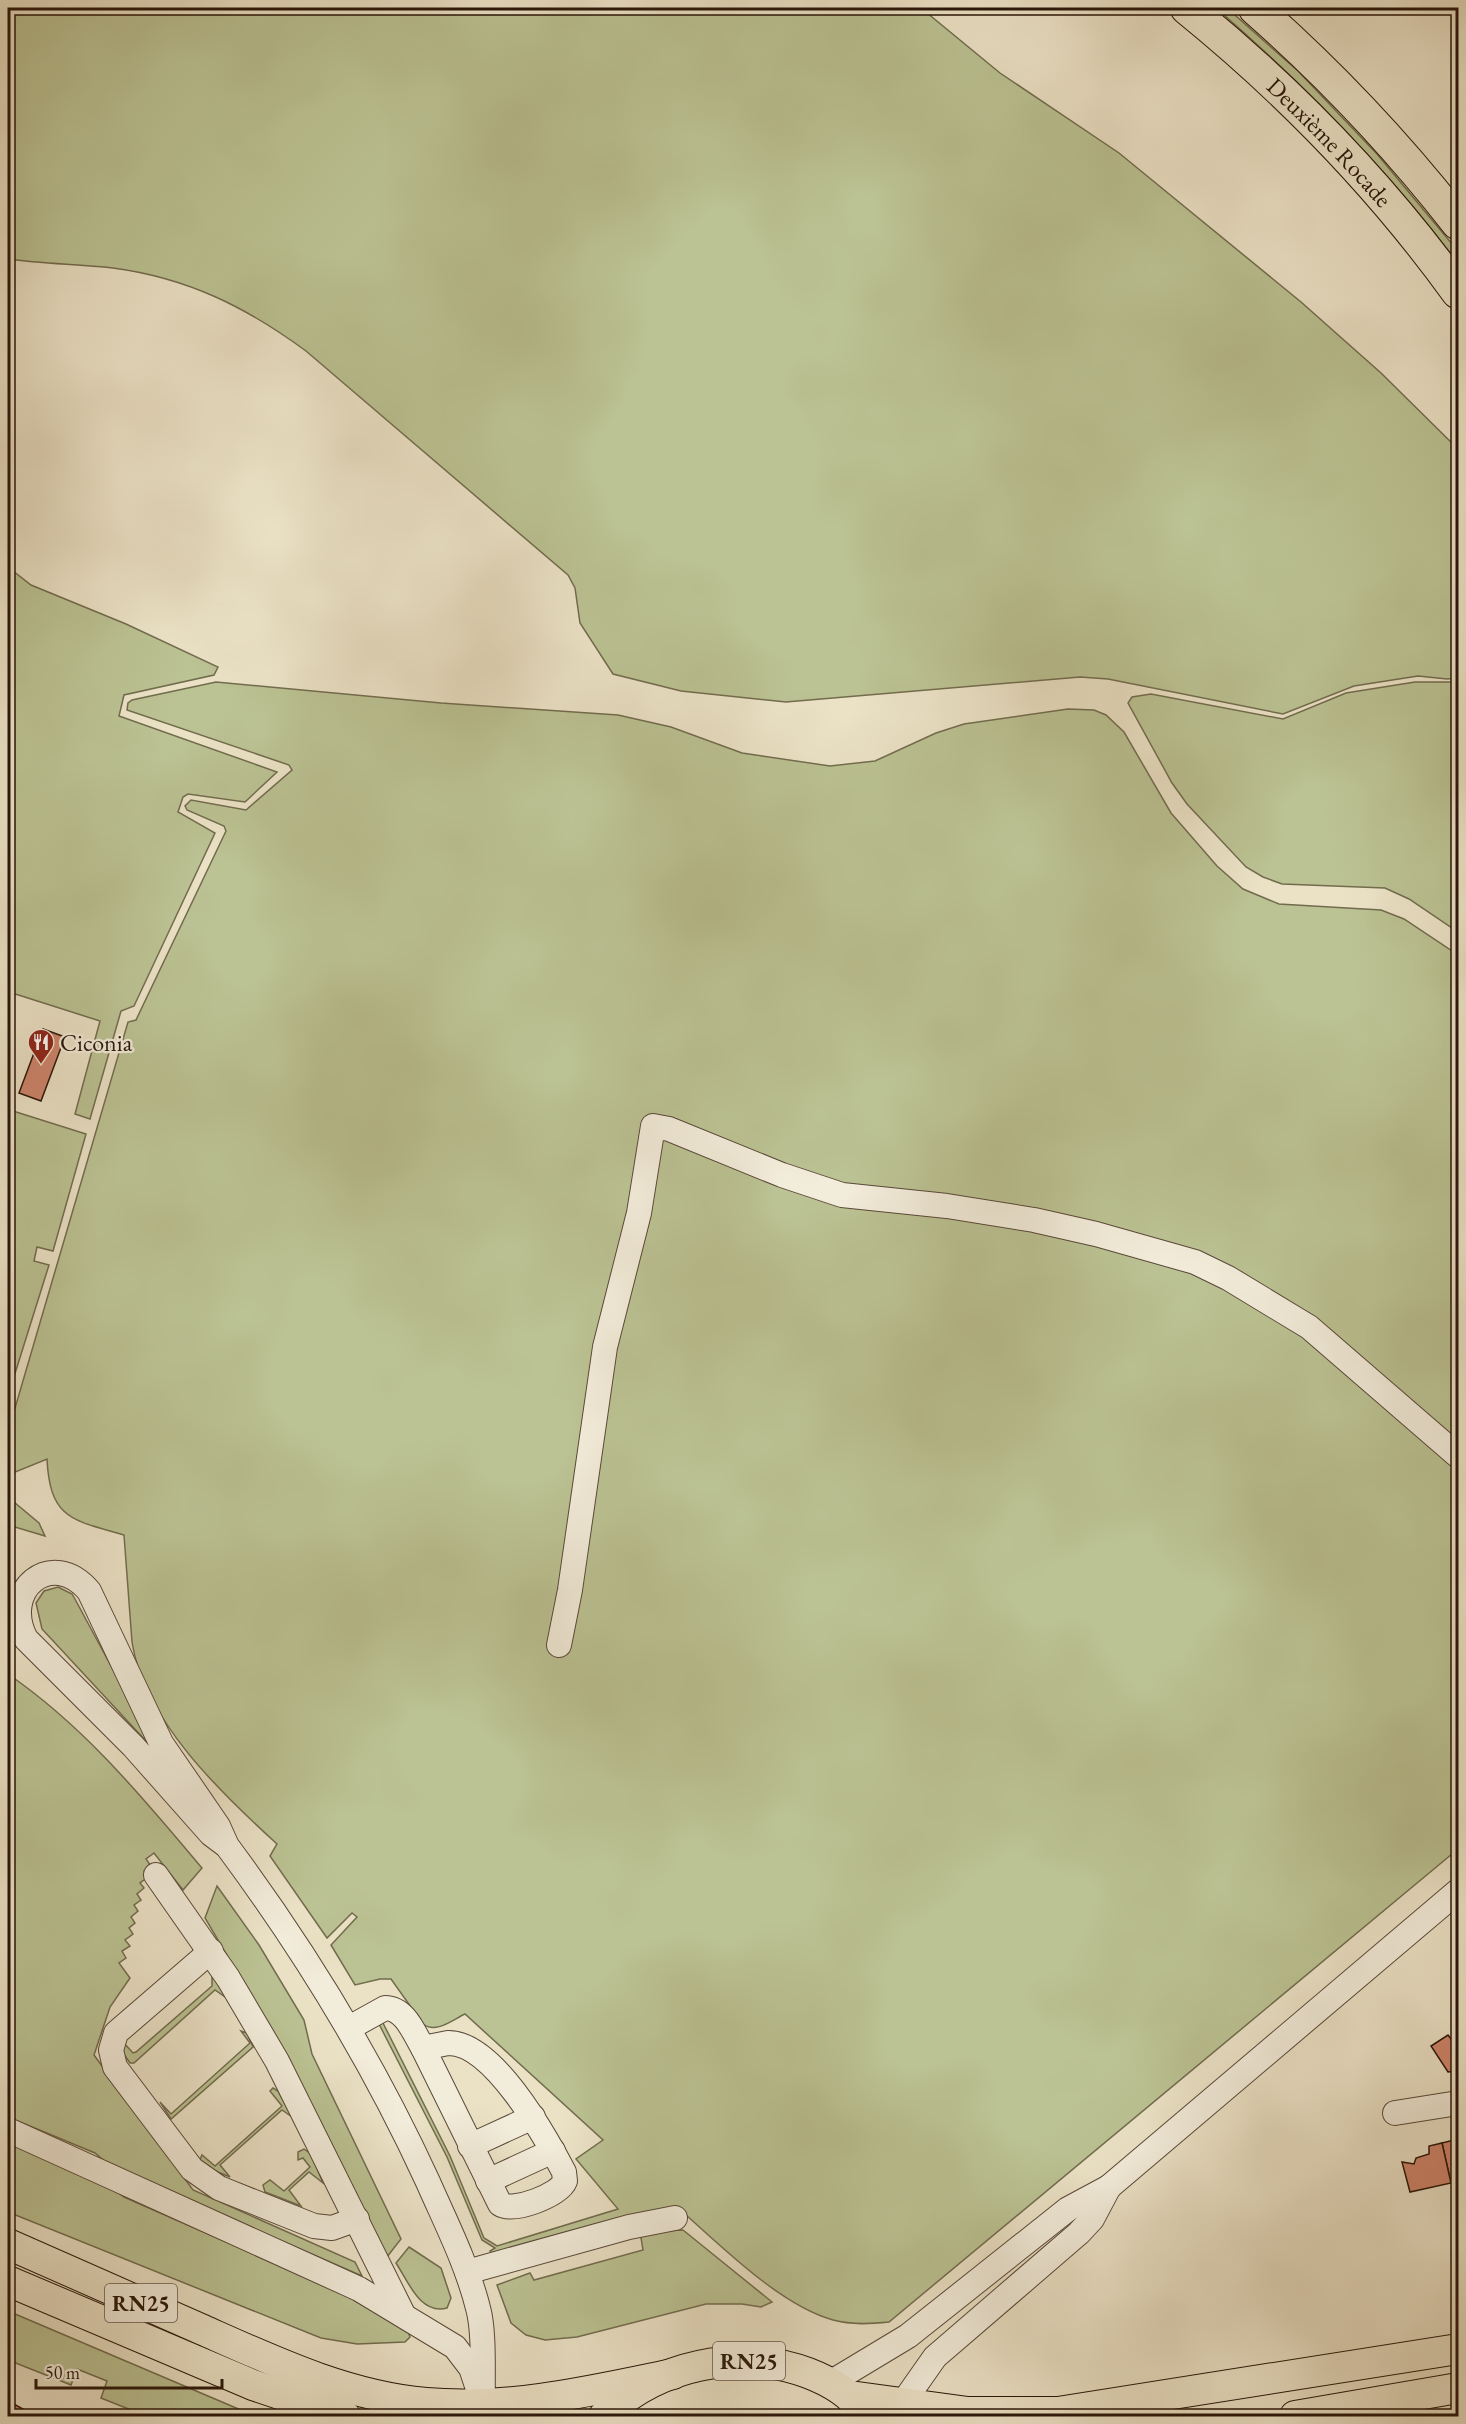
<svg xmlns="http://www.w3.org/2000/svg" width="1466" height="2424" font-family="'EB Garamond',serif">
	<style>
		.green { fill: #bbc293; stroke: #726c4e; stroke-width: 1.5 }
		.building { fill: #cf856c; stroke: #281509; stroke-width: 1.5 }
		.lines { fill: none; stroke-linecap: round; stroke-linejoin: round }
		.minor-casing { stroke: #594838; stroke-width: 26 }
		.major-casing { stroke: #281509; stroke-width: 32 }
		.highway-casing { stroke: #281509; stroke-width: 35 }
		.minor { stroke: #f2ecda; stroke-width: 24 }
		.major { stroke: #ebe2c6; stroke-width: 30 }
		.highway { stroke: #ebe2c6; stroke-width: 33 }
		.labels { text-anchor: middle; dominant-baseline: central; stroke-width: 4.5; stroke-linejoin: round; paint-order: stroke }
		.shield { fill: #f2ecda; stroke: #655648; stroke-width: 1.5 }
		.shield-label { font-size: 22px; font-weight: bold; fill: #281509 }
		.street-label { font-size: 24px; fill: #281509; stroke: #f2ecda }
		.poi-label { font-size: 24px; fill: #281509; stroke: #f2ecda; text-anchor: start }
	</style>
	<rect width="100%" height="100%" fill="#ebe2c6"/>
	<filter id="stains"><feTurbulence type="fractalNoise" baseFrequency=".00333" numOctaves="4"/><feColorMatrix values="0 0 0 0 .2 0 0 0 0 .09 0 0 0 0 .02 0 0 0 .5 -.17"/></filter>
	<radialGradient id="worn" r=".72"><stop offset=".6" stop-color="#630" stop-opacity="0"/><stop offset="1" stop-color="#630" stop-opacity=".3"/></radialGradient>
	<g class="green">
		<path d="M8,8H921L1000,73L1119,153L1301,302L1381,373L1458,449V678L1447,679L1418,676L1354,686L1283,714L1108,679L1080,677L786,702L681,691L613,674L580,623L575,588L568,575L306,351C246,307 188,278 113,268C78,264 43,264 8,259Z"/>
		<path d="M1216,8H1227L1298,71L1377,154L1458,251V263C1387,169 1305,85 1216,8Z"/>
		<polygon points="8,567 31,585 126,624 218,667 214,675 124,695 119,716 277,772 245,802 188,794 183,797 178,812 215,833 134,1006 121,1011 90,1119 75,1114 100,1021 9,992 8,995"/>
		<path d="M216,682L441,703L618,715L671,727L742,753L830,766L875,761L936,733L964,724L1068,709L1094,710L1106,715L1124,732L1171,813L1217,866L1243,889L1279,904L1381,910L1404,919L1458,955V1849L889,2322C870,2324 852,2325 833,2320C779,2305 718,2243 676,2206L502,2255H492L490,2251L495,2248L482,2240L447,2157L379,2024L383,2023L450,2156L484,2238L497,2246L618,2209L576,2159L603,2140L465,2014C452,2020 436,2034 423,2024L391,1979H380L355,1985L331,1945L357,1917L352,1913L327,1938L270,1856L277,1844C221,1793 144,1720 132,1642L124,1535C73,1520 50,1520 47,1459L8,1475V1432L128,1022L136,1020L226,831L224,826L187,810L185,806L191,800L246,810L292,770L289,765L127,710L128,703L132,700Z"/>
		<polygon points="1415,682 1458,682 1458,932 1409,899 1385,888 1282,884 1263,877 1246,867 1187,804 1172,783 1128,703 1132,697 1151,694 1283,719 1346,693"/>
		<polygon points="13,1111 86,1134 53,1251 37,1247 34,1261 49,1265 12,1383 8,1382 8,1133"/>
		<polygon points="8,1497 39,1523 45,1536 8,1525"/>
		<polygon points="58,1587 72,1594 76,1601 159,1755 42,1629 36,1603 44,1591"/>
		<path d="M8,1674C85,1727 142,1797 202,1868L183,1890L154,1853L146,1859L151,1866L144,1871L148,1877L140,1883L144,1888L137,1894L141,1900L134,1905L138,1911L131,1917L135,1923L129,1928L133,1934L125,1940L130,1946L122,1951L126,1958L119,1963L130,1978L110,2007L94,2055L193,2190L355,2262L362,2276L109,2165L95,2153L8,2117Z"/>
		<polygon points="217,1886 259,1945 304,2020 312,2054 401,2239 383,2262 277,2040 205,1918"/>
		<polygon points="212,1973 225,1997 215,1990 134,2063 130,2063 121,2050 122,2041 133,2053 136,2052 212,1986"/>
		<polygon points="241,2031 247,2033 253,2047 171,2119 160,2102 171,2114 250,2043"/>
		<polygon points="273,2088 278,2091 292,2117 282,2110 220,2165 230,2177 198,2164 202,2155 215,2166 282,2106 270,2091"/>
		<polygon points="8,2137 109,2186 124,2197 344,2294 408,2331 410,2337 405,2342 357,2344 321,2338 8,2212"/>
		<polygon points="304,2149 311,2154 323,2183 309,2172 289,2190 301,2206 265,2192 263,2185 270,2180 284,2191 310,2167 303,2158 298,2160 298,2152"/>
		<polygon points="683,2230 772,2302 761,2307 742,2304 706,2304 577,2337 545,2340 526,2335 511,2323 497,2285 530,2273 534,2280 643,2250 640,2232"/>
		<path d="M409,2247L441,2268L451,2298L447,2308C420,2315 408,2281 396,2263Z"/>
		<polygon points="8,2311 255,2416 146,2416 101,2398 107,2381 77,2369 71,2385 8,2360"/>
	</g>
	<g class="building">
		<polygon points="43,1029 65,1037 41,1101 19,1093"/>
		<polygon points="1448,2035 1458,2048 1458,2071 1448,2072 1431,2046"/>
		<polygon points="1458,2139 1458,2182 1451,2183 1442,2143"/>
		<polygon points="1442,2143 1451,2183 1410,2192 1402,2162 1414,2164 1416,2158 1429,2154 1429,2146"/>
		<polygon points="8,2401 25,2410 23,2416 8,2416"/>
	</g>
	<g class="lines">
		<g class="minor-casing">
			<g id="minor">
				<polyline points="559,1645 570,1590 605,1347 639,1213 653,1126 669,1129 782,1175 842,1195 947,1206 1034,1220 1096,1234 1195,1262 1228,1278 1309,1327 1458,1456"/>
				<path d="M227,1846L211,1834L133,1746L26,1639C0,1590 52,1547 89,1591L161,1743L218,1826L227,1846C305,1951 373,2062 428,2182C446,2223 467,2264 478,2308C485,2333 482,2377 483,2404"/>
				<polyline points="156,1875 228,1978 277,2061 403,2314"/>
				<polyline points="211,1951 116,2033 111,2050 115,2067 192,2169 219,2188 314,2226 332,2228 357,2219"/>
				<path d="M349,2028L385,2008C405,2008 414,2033 423,2048"/>
				<path d="M448,2043C493,2042 545,2136 564,2172L565,2181C560,2195 513,2213 500,2204L423,2048Z"/>
				<polyline points="1395,2113 1458,2103"/>
				<polyline points="8,2130 359,2289 455,2347 471,2368 478,2389"/>
				<polyline points="470,2146 533,2117"/>
				<polyline points="488,2181 553,2151"/>
				<polyline points="467,2272 629,2227 675,2218"/>
				<polyline points="830,2383 908,2336 1068,2209 1109,2187 1458,1891"/>
				<polyline points="895,2414 935,2357 1079,2233 1092,2219 1109,2187"/>
			</g>
		</g>
		<g class="major-casing">
			<g id="major">
				<path d="M8,2244C73,2273 138,2301 203,2330C275,2362 347,2396 426,2403C511,2410 591,2391 673,2374"/>
				<polyline points="8,2281 253,2385 345,2416"/>
				<polyline points="850,2396 968,2412 1058,2412 1458,2349"/>
				<path d="M604,2416C657,2365 739,2347 808,2373C829,2381 850,2392 863,2412"/>
				<polyline points="1295,2416 1458,2388"/>
			</g>
		</g>
		<g class="highway-casing">
			<g id="highway">
				<path id="s1" d="M1187,8C1288,90 1382,187 1458,292"/>
				<path d="M1255,8C1329,73 1397,145 1458,223"/>
			</g>
		</g>
		<use href="#minor" class="minor"/>
		<use href="#major" class="major"/>
		<use href="#highway" class="highway"/>
	</g>
	<defs>
		<g id="restaurant-pin" transform="scale(1.35)"><path d="M0 17L-7.5 6A9.5 9.5 0 1 1 7.5 6Z" fill="#8f2418" stroke="#f2ecda"/><path d="M-5-6h1v4h1v-4h1v4h1v-4h1v5L-1.5 .5V6h-2V.5L-5-1ZM5-6V6H3V1.5H1.5Q1.5-4 5-6Z" fill="#fff"/></g>
	</defs>
	<g fill-rule="evenodd">
		<use href="#restaurant-pin" x="41" y="1042"/>
	</g>
	<g class="labels">
		<g class="shield">
			<rect x="105" y="2284" width="72" height="38" rx="4.5"/>
			<rect x="713" y="2342" width="72" height="38" rx="4.5"/>
		</g>
		<g class="shield-label">
			<text x="141" y="2303">RN25</text>
			<text x="749" y="2361">RN25</text>
		</g>
		<g class="street-label">
			<text stroke="none"><textPath href="#s1" startOffset="196">Deuxième Rocade</textPath></text>
		</g>
		<g class="poi-label">
			<text x="60" y="1042">Ciconia</text>
		</g>
	</g>
	<rect width="1466" height="2424" fill="none" stroke="#ebe2c6" stroke-width="30"/>
	<rect x="9" y="9" width="1448" height="2406" fill="none" stroke="#281509" stroke-width="3"/>
	<rect x="15" y="15" width="1436" height="2394" fill="none" stroke="#281509" stroke-width="1.5"/>
	<path d="M36 2379v9h186v-9" fill="none" stroke="#281509" stroke-width="3"/>
	<text x="45" y="2379" font-size="18" fill="#281509" stroke="#f2ecda" stroke-width="4.5" paint-order="stroke">50 m</text>
	<rect width="100%" height="100%" filter="url(#stains)"/>
	<rect width="100%" height="100%" fill="url(#worn)"/>
</svg>
